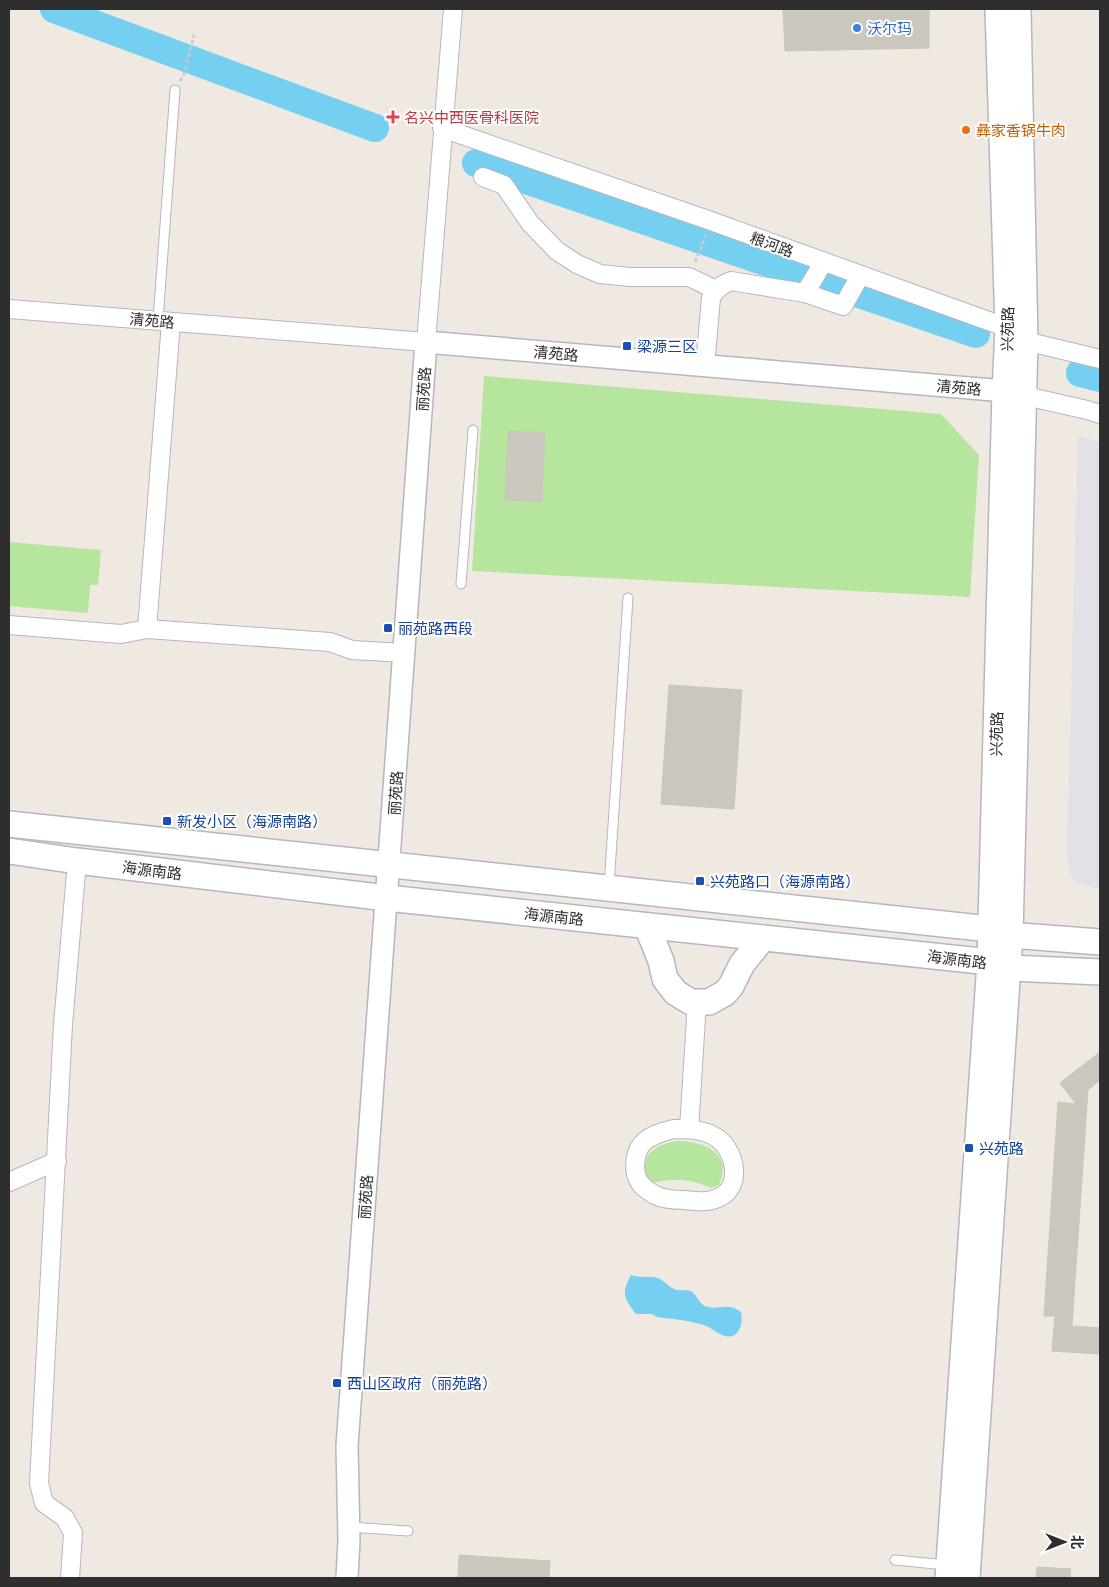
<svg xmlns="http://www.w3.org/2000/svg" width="1109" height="1587" font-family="'Exo 2','Noto Sans SC',sans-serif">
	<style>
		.industrial { fill: #e3e1e8 }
		.green { fill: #b6e59e }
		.water { fill: #75cff0 }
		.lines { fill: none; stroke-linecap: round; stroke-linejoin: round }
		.river { stroke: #75cff0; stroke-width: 28 }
		.building { fill: #cbc7bf; stroke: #cbc5ba }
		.service-casing { stroke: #b4b7c1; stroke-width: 11 }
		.minor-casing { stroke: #b4b7c1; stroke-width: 20 }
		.tertiary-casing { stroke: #b4b7c1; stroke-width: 24 }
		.secondary-casing { stroke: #b4b7c1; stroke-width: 28 }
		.path { stroke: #c9c9c9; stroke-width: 2.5; stroke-dasharray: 4 2.5; stroke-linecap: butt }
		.service { stroke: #fff; stroke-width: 9 }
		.minor { stroke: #fff; stroke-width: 18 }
		.tertiary { stroke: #fff; stroke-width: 21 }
		.secondary { stroke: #fff; stroke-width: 25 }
		.shop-dot { fill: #3f7fe0; stroke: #fff; stroke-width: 2 }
		.health-dot { fill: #e0444e; stroke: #fff; stroke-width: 2 }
		.food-dot { fill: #e8710a; stroke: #fff; stroke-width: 2 }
		.transit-dot { fill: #1a4fb4; stroke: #fff; stroke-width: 2 }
		.labels { text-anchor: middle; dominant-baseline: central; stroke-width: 4; stroke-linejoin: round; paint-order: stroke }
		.shop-label { font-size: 15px; fill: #366cbe; stroke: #fff; text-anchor: start }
		.health-label { font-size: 15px; fill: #be3a42; stroke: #fff; text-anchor: start }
		.food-label { font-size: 15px; fill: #c56008; stroke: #fff; text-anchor: start }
		.street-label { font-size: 15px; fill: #2e2e2e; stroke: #fff }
		.transit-label { font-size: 15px; fill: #164399; stroke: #fff; text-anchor: start }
	</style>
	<rect width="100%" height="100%" fill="#efe9e1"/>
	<polygon class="industrial" points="1078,436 1100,442 1100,889 1075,883 1069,872 1067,848"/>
	<g class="green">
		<polygon points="484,376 941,414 979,455 970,597 472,571"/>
		<polygon points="9,542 101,550 98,585 90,585 88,613 9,606"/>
		<path d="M677,1141C703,1141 734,1153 719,1185L711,1188C690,1178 670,1178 648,1184C637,1158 652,1145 677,1141Z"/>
	</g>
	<path class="water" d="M631,1275C642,1279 649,1275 657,1278C665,1280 668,1288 677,1290C682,1291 687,1289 692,1292C698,1296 699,1305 708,1307C722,1310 727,1302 741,1312C744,1324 738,1342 722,1335C714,1331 709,1326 700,1324C687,1320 671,1319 657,1317L652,1314H636C624,1298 621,1293 631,1275Z"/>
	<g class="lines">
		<g class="river">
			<polyline points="54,9 375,128"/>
			<polyline points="476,163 976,334"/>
			<polyline points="1080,373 1100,378"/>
		</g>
	</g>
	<g class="building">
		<polygon points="783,9 929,9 929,48 785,51"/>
		<polygon points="508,431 545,433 542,502 505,500"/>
		<polygon points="669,685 742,690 734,809 661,804"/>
		<polygon points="1100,1052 1100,1080 1088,1090 1072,1326 1100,1328 1100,1354 1052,1351 1055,1316 1044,1316 1058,1102 1076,1104 1060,1083"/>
		<polygon points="459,1555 550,1561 549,1578 458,1578"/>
		<polygon points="1037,1567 1071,1569 1070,1578 1036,1578"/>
	</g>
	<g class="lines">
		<g class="service-casing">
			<g id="service">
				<polyline points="158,320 175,90"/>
				<polyline points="461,584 473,430"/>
				<polyline points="609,886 628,598"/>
				<polyline points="349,1527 408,1531"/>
				<polyline points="895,1560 946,1565"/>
			</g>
		</g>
		<g class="minor-casing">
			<g id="minor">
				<polyline points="442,128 711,221 1008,328 1025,341 1100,359"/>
				<polyline points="483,177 504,185 530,223 557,251 577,264 600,274 630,277 689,277 716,290"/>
				<polyline points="805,293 823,263"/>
				<polyline points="9,309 426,342 453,9"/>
				<path d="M705,366L711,298C716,288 722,285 731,281L805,293L843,306L860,276"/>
				<polyline points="1013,393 1087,410 1100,414"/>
				<polyline points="9,625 121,634 147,629 330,642 352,650 405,653"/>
				<polyline points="147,629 171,322"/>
				<path d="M673,1129C688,1129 704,1129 717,1138C736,1151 743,1188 718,1198C707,1203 696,1201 684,1200C675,1200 663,1199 655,1195C650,1192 643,1188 640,1183C632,1172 634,1150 645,1141C653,1134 663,1132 673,1129Z"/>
				<polyline points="689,1129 697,1002"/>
				<polyline points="9,1182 57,1161"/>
				<polyline points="70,1578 73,1533 65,1518 44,1503 39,1483 63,1025 77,861"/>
			</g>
		</g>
		<g class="tertiary-casing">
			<polyline id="tertiary" points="347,1578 349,1540 347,1446 426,342 1005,391"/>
		</g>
		<g class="secondary-casing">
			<g id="secondary">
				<polyline points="9,824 990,929 1010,935 1100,942"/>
				<polyline points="9,851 77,861 387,898 990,962 1009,968 1100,972"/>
				<polyline points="647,926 661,961 665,979 676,993 691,1002 709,1002 725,993 731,986 742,964 763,938"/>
				<polyline points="948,1578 990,962 1005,391 1008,328 998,9"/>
				<polyline points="967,1578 1010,935 1025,341 1018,9"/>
			</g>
		</g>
		<g class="path">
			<polyline points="180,81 184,74 194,35"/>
			<polyline points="695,262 706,235"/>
		</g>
		<use href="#service" class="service"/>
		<use href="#minor" class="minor"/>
		<use href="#tertiary" class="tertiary"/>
		<use href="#secondary" class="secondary"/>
	</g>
	<circle class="shop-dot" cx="857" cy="28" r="5"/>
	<path class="health-dot" d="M390.5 109.5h5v5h5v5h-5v5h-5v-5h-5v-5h5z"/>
	<circle class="food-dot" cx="966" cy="130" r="5"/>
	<g class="transit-dot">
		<rect x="622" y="341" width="10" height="10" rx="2.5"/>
		<rect x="383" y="623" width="10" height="10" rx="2.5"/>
		<rect x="162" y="816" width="10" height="10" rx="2.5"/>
		<rect x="695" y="876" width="10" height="10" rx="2.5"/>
		<rect x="964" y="1143" width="10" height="10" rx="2.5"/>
		<rect x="332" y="1378" width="10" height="10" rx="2.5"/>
	</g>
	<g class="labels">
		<g class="shop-label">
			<text x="867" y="28">沃尔玛</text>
		</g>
		<g class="health-label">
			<text x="404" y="117">名兴中西医骨科医院</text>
		</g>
		<g class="food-label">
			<text x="976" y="130">彝家香锅牛肉</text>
		</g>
		<g class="street-label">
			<text transform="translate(772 244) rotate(20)">粮河路</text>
			<text transform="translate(152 320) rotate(5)">清苑路</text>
			<text transform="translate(1007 329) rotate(-89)">兴苑路</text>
			<text transform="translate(556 353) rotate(5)">清苑路</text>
			<text transform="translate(959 387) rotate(5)">清苑路</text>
			<text transform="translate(423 389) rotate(-86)">丽苑路</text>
			<text transform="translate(996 734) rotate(-89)">兴苑路</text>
			<text transform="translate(395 793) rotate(-86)">丽苑路</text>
			<text transform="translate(152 870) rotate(7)">海源南路</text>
			<text transform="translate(554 916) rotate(6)">海源南路</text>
			<text transform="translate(957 959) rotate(7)">海源南路</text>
			<text transform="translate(365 1197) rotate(-86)">丽苑路</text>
		</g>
		<g class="transit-label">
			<text x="637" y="346">梁源三区</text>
			<text x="398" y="628">丽苑路西段</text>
			<text x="177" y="821">新发小区（海源南路）</text>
			<text x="710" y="881">兴苑路口（海源南路）</text>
			<text x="979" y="1148">兴苑路</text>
			<text x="347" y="1383">西山区政府（丽苑路）</text>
		</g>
	</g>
	<rect width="1109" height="1587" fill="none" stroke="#2e2e2e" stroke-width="20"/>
	<g transform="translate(1064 1542) rotate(90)" stroke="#ffffff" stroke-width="4" paint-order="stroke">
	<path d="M0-4L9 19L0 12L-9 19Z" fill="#2e2e2e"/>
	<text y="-8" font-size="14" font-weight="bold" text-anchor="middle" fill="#2e2e2e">北</text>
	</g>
</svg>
